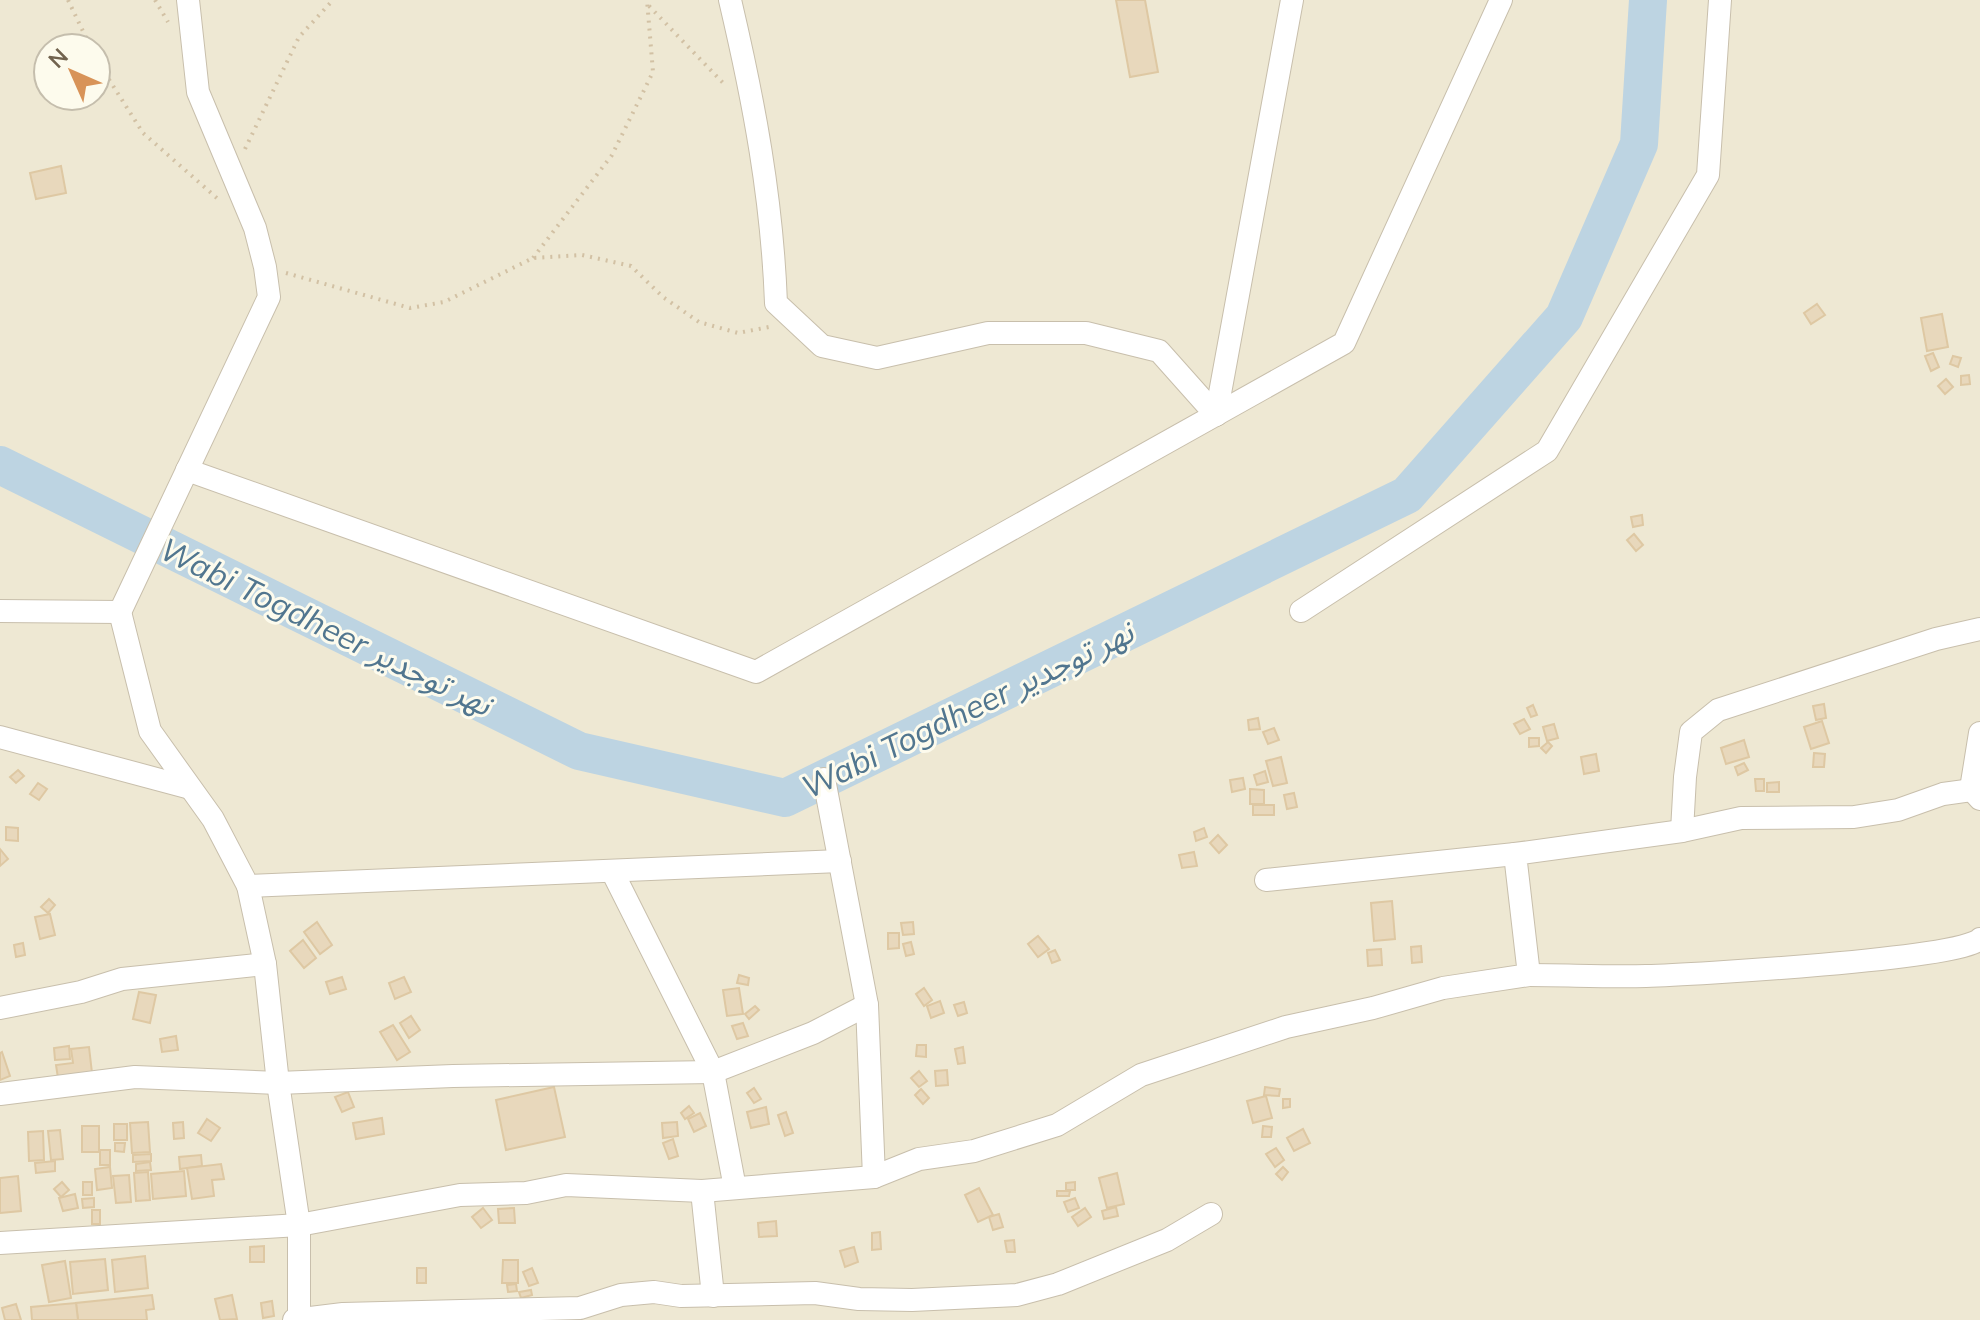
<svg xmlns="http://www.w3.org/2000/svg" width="1980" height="1320" font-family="Mulish,'Noto Sans Arabic',sans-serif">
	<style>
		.residential { fill: #eee8d3; fill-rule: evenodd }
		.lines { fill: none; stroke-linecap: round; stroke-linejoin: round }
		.river { stroke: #bdd4e2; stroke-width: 38 }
		.building { fill: #e8d8bc; stroke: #dec8a3; stroke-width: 2 }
		.minor-casing { stroke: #c8bfac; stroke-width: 24 }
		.path { stroke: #d2c1a4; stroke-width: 4; stroke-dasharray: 2 6; stroke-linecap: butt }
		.minor { stroke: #fff; stroke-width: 22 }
		.labels { text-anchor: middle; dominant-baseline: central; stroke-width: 6; stroke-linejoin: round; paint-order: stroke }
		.water-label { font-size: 32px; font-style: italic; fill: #51768f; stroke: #fdfbed }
	</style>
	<rect width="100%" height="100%" fill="#faf7e7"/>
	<path class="residential" d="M0,0H1980V1320H0ZM48,48H96V96H48Z"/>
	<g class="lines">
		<polyline class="river" points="0,465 579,751 785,798 1407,495 1564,317 1639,144 1648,0"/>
	</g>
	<g class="building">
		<polygon points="1116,0 1145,0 1158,72 1130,77"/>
		<polygon points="61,166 66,193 36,199 30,173"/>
		<polygon points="1817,304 1825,315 1811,324 1804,313"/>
		<polygon points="1942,314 1948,347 1927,351 1921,318"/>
		<polygon points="1933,353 1939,367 1931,371 1925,356"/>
		<polygon points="1953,356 1961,358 1958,367 1950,364"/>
		<polygon points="1969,375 1970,384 1961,385 1961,376"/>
		<polygon points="1946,379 1953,387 1945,394 1938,386"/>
		<polygon points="1642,515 1643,525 1633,527 1631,517"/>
		<polygon points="1634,534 1643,545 1636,551 1627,540"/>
		<polygon points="1824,704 1826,718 1816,720 1813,706"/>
		<polygon points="1533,705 1537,715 1531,717 1527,708"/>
		<polygon points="1258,718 1260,729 1249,730 1248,720"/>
		<polygon points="1524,719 1530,729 1520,734 1514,724"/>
		<polygon points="1822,721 1829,743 1811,749 1804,727"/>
		<polygon points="1554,724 1558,738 1547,741 1543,727"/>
		<polygon points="1274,728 1279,740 1268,744 1263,732"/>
		<polygon points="1529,738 1539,738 1539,746 1529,747"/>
		<polygon points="1744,740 1749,757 1726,764 1721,748"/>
		<polygon points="1548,742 1552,746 1546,753 1541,748"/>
		<polygon points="1814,753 1825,754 1824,767 1813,767"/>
		<polygon points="1596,754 1599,771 1584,774 1581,757"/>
		<polygon points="1281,757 1287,783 1273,786 1266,761"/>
		<polygon points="1744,763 1748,770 1738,775 1735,767"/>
		<polygon points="18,770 24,776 16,783 10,777"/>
		<polygon points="1265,771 1268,782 1257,785 1254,775"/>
		<polygon points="1243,778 1245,789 1232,792 1230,780"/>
		<polygon points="1755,779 1764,779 1764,791 1756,791"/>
		<polygon points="1779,782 1779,792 1767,792 1767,783"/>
		<polygon points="38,783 47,789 39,800 30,794"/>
		<polygon points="1250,789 1264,790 1264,804 1250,804"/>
		<polygon points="1294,793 1297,807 1287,809 1284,795"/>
		<rect x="1253" y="805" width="21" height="10"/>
		<polygon points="6,827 18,828 18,841 6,840"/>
		<polygon points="1204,828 1207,837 1196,841 1194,832"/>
		<polygon points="1218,835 1227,845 1219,853 1210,843"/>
		<polygon points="0,849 8,859 0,866"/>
		<polygon points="1194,852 1197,866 1182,868 1179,855"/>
		<polygon points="49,899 55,905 48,913 41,907"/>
		<polygon points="1392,901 1395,939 1374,941 1371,903"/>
		<polygon points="50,914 55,935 40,939 35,917"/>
		<polygon points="317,922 332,945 320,954 304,932"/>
		<polygon points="913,922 914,934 903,935 901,923"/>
		<polygon points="888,933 899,933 899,948 888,949"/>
		<polygon points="1038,936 1049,949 1038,957 1028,944"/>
		<polygon points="303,940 316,958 304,968 290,951"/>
		<polygon points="911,942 914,954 906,956 903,944"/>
		<polygon points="23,943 25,955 16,957 14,945"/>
		<polygon points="1421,946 1422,962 1412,963 1411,947"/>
		<polygon points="1381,949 1382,965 1368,966 1367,950"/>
		<polygon points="1055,950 1060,960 1052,963 1048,953"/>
		<polygon points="739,975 749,978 748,985 737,983"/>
		<polygon points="342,977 346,989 330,994 326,982"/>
		<polygon points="404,977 411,992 395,999 389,983"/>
		<polygon points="739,988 743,1014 727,1016 723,990"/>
		<polygon points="924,988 932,1000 924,1006 916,994"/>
		<polygon points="139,992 156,995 150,1023 133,1019"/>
		<polygon points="940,1001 944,1013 931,1018 927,1006"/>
		<polygon points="964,1002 967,1013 958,1016 954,1005"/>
		<polygon points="755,1006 759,1010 749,1019 745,1014"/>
		<polygon points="411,1016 420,1030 409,1038 400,1023"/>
		<polygon points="743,1023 748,1036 737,1039 732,1026"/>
		<polygon points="393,1025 410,1052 397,1060 380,1032"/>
		<polygon points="176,1036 178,1050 162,1052 160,1039"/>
		<polygon points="917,1045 926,1045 926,1057 916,1056"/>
		<polygon points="69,1046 70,1059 55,1060 54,1048"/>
		<polygon points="89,1047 92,1073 58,1078 56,1065 73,1063 71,1049"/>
		<polygon points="963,1047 965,1063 958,1064 955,1049"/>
		<polygon points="2,1052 10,1076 0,1080 0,1053"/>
		<polygon points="947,1070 948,1085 936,1086 935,1071"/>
		<polygon points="919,1071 927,1081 919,1087 911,1078"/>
		<polygon points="554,1087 565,1137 506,1150 496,1100"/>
		<polygon points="1265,1087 1280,1089 1279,1096 1264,1095"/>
		<polygon points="754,1088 761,1099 754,1103 747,1093"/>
		<polygon points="921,1089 929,1098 923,1104 915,1095"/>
		<polygon points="348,1092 354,1107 342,1112 335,1097"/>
		<polygon points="1266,1096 1272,1118 1253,1123 1247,1101"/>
		<polygon points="1283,1099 1290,1099 1290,1107 1283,1108"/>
		<polygon points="689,1106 694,1113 685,1119 681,1113"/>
		<polygon points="766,1107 769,1124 751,1128 747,1112"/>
		<polygon points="786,1112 793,1133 785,1136 778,1115"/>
		<polygon points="700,1113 706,1126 694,1132 688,1119"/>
		<polygon points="382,1118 384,1134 356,1139 353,1123"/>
		<polygon points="207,1119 220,1128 211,1141 198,1133"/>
		<polygon points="148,1122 150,1152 132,1153 130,1123"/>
		<polygon points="183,1122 184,1138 174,1139 173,1123"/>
		<polygon points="677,1122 678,1136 663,1138 662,1123"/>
		<rect x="114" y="1124" width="13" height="16"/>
		<rect x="82" y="1126" width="17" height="26"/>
		<polygon points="1263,1126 1272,1127 1271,1137 1262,1137"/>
		<polygon points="1303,1129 1310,1143 1294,1151 1287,1138"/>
		<polygon points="60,1130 63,1159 51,1160 48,1131"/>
		<polygon points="43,1131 44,1160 29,1161 28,1132"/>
		<polygon points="673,1139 678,1156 669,1159 663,1143"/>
		<polygon points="115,1143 125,1143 124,1152 115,1151"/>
		<polygon points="1276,1148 1284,1160 1275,1167 1266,1154"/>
		<rect x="100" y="1150" width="10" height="15"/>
		<polygon points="151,1154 151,1161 133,1162 133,1155"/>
		<polygon points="201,1155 202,1166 180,1169 179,1157"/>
		<polygon points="55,1161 55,1171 36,1173 35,1163"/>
		<polygon points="150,1162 151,1170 136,1171 136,1164"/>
		<polygon points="221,1164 224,1179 212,1180 214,1196 192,1199 187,1168"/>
		<polygon points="110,1167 112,1188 97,1190 95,1169"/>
		<polygon points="1283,1167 1288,1172 1282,1180 1276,1174"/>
		<polygon points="184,1171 186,1196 153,1199 151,1174"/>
		<polygon points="148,1172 150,1200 136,1201 134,1173"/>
		<polygon points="1117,1173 1124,1204 1107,1208 1099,1178"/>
		<polygon points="129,1175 131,1202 116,1203 113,1176"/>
		<polygon points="18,1176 21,1211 0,1213 0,1178"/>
		<polygon points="62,1182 69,1190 61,1197 54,1189"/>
		<rect x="83" y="1182" width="9" height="13"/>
		<polygon points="1075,1182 1075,1190 1066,1190 1066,1183"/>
		<polygon points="979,1188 993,1215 978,1222 965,1195"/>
		<polygon points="1057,1191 1070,1191 1069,1196 1057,1196"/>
		<polygon points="75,1194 78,1208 63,1211 59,1198"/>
		<polygon points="94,1198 94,1207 83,1208 82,1199"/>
		<polygon points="1075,1198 1079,1208 1068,1212 1064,1202"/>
		<polygon points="1116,1207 1118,1216 1104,1219 1102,1211"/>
		<polygon points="483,1208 492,1220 481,1228 472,1217"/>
		<polygon points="514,1208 515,1223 499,1223 498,1209"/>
		<polygon points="1085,1208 1091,1217 1078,1226 1072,1217"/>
		<rect x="92" y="1210" width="8" height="14"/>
		<polygon points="999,1214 1003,1227 993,1230 989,1217"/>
		<polygon points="776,1221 777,1236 759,1237 758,1223"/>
		<polygon points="880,1232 881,1249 872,1250 872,1233"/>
		<polygon points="1014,1240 1015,1252 1007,1252 1005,1241"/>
		<polygon points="264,1246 264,1262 250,1262 250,1247"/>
		<polygon points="854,1247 858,1262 845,1267 840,1251"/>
		<polygon points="145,1256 148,1288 115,1292 112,1260"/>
		<polygon points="105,1259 108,1290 73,1294 70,1262"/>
		<polygon points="503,1260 518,1260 518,1283 502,1283"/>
		<polygon points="65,1261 71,1298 49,1302 42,1265"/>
		<rect x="417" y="1268" width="9" height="15"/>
		<polygon points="532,1268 538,1283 529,1286 523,1272"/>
		<polygon points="516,1284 517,1291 508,1292 507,1285"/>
		<polygon points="531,1290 532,1295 521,1298 519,1292"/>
		<polygon points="152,1295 154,1309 146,1310 147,1320 78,1320 76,1303"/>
		<polygon points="232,1295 237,1319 220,1320 215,1299"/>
		<polygon points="272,1301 274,1316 263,1318 261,1303"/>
		<polygon points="76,1303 78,1320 32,1320 31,1307"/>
		<polygon points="16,1304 21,1320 5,1320 2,1308"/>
	</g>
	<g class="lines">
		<g class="minor-casing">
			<g id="minor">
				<path d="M730,0C754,102 772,198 776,303L822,346L877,358L988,333H1086L1159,351L1216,415"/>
				<polyline points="1216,415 1292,0"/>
				<polyline points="187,470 756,672 1344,343 1501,0"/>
				<polyline points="0,611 120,612"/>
				<polyline points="1301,611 1547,451 1708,175 1720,0"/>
				<polyline points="120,612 150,731 213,819 248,886 265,964 278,1083 299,1225 299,1320"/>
				<polyline points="120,612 269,297 265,267 255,228 198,92 188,0"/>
				<polyline points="1980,733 1971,789 1980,799"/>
				<polyline points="0,737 190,788"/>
				<polyline points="824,779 867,1005 874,1177"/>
				<polyline points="1682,831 1685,777 1691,732 1718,710 1936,639 1980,629"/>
				<polyline points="612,871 713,1072 735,1188"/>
				<polyline points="1266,880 1515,854"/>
				<polyline points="248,886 840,861"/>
				<path d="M1529,975C1568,975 1607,977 1646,976C1689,975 1962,959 1980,939"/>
				<polyline points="0,1008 81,992 122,979 265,964"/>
				<polyline points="0,1094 135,1077 278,1083 453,1076 713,1072 813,1033 867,1005"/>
				<polyline points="702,1191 713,1296"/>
				<polyline points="0,1243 299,1225 460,1195 526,1193 566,1185 702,1191 874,1177 919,1159 974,1151 1057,1125 1141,1075 1286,1027 1373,1008 1443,988 1529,975 1515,854 1682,831 1741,818 1854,817 1898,810 1943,794 1980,789"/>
				<polyline points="294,1320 343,1314 580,1308 621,1295 654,1292 681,1296 815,1293 859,1299 912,1300 1017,1295 1058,1284 1167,1240 1211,1214"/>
			</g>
		</g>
		<g class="path">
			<polyline points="68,0 91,48"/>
			<polyline points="155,0 168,22"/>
			<polyline points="649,6 726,86"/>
			<polyline points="96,59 143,133 218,199"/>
			<polyline points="245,149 299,37 333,0"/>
			<polyline points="533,258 612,155 653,72 647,0"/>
			<polyline points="286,273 410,308 444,302 533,258 582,255 631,266 663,297 699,322 738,333 769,327"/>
		</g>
		<use href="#minor" class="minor"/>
	</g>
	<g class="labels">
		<g class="water-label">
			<text transform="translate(326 626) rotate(26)">Wabi Togdheer نهر توجدير</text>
			<text transform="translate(967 709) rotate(-26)">Wabi Togdheer نهر توجدير</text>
		</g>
	</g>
	<g transform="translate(72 72) rotate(315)"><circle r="38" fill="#fdfbed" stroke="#c5bead" stroke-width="2"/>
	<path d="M0-6L14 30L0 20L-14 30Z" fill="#d89358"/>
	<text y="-12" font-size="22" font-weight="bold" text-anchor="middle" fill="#71634e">N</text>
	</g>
</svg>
